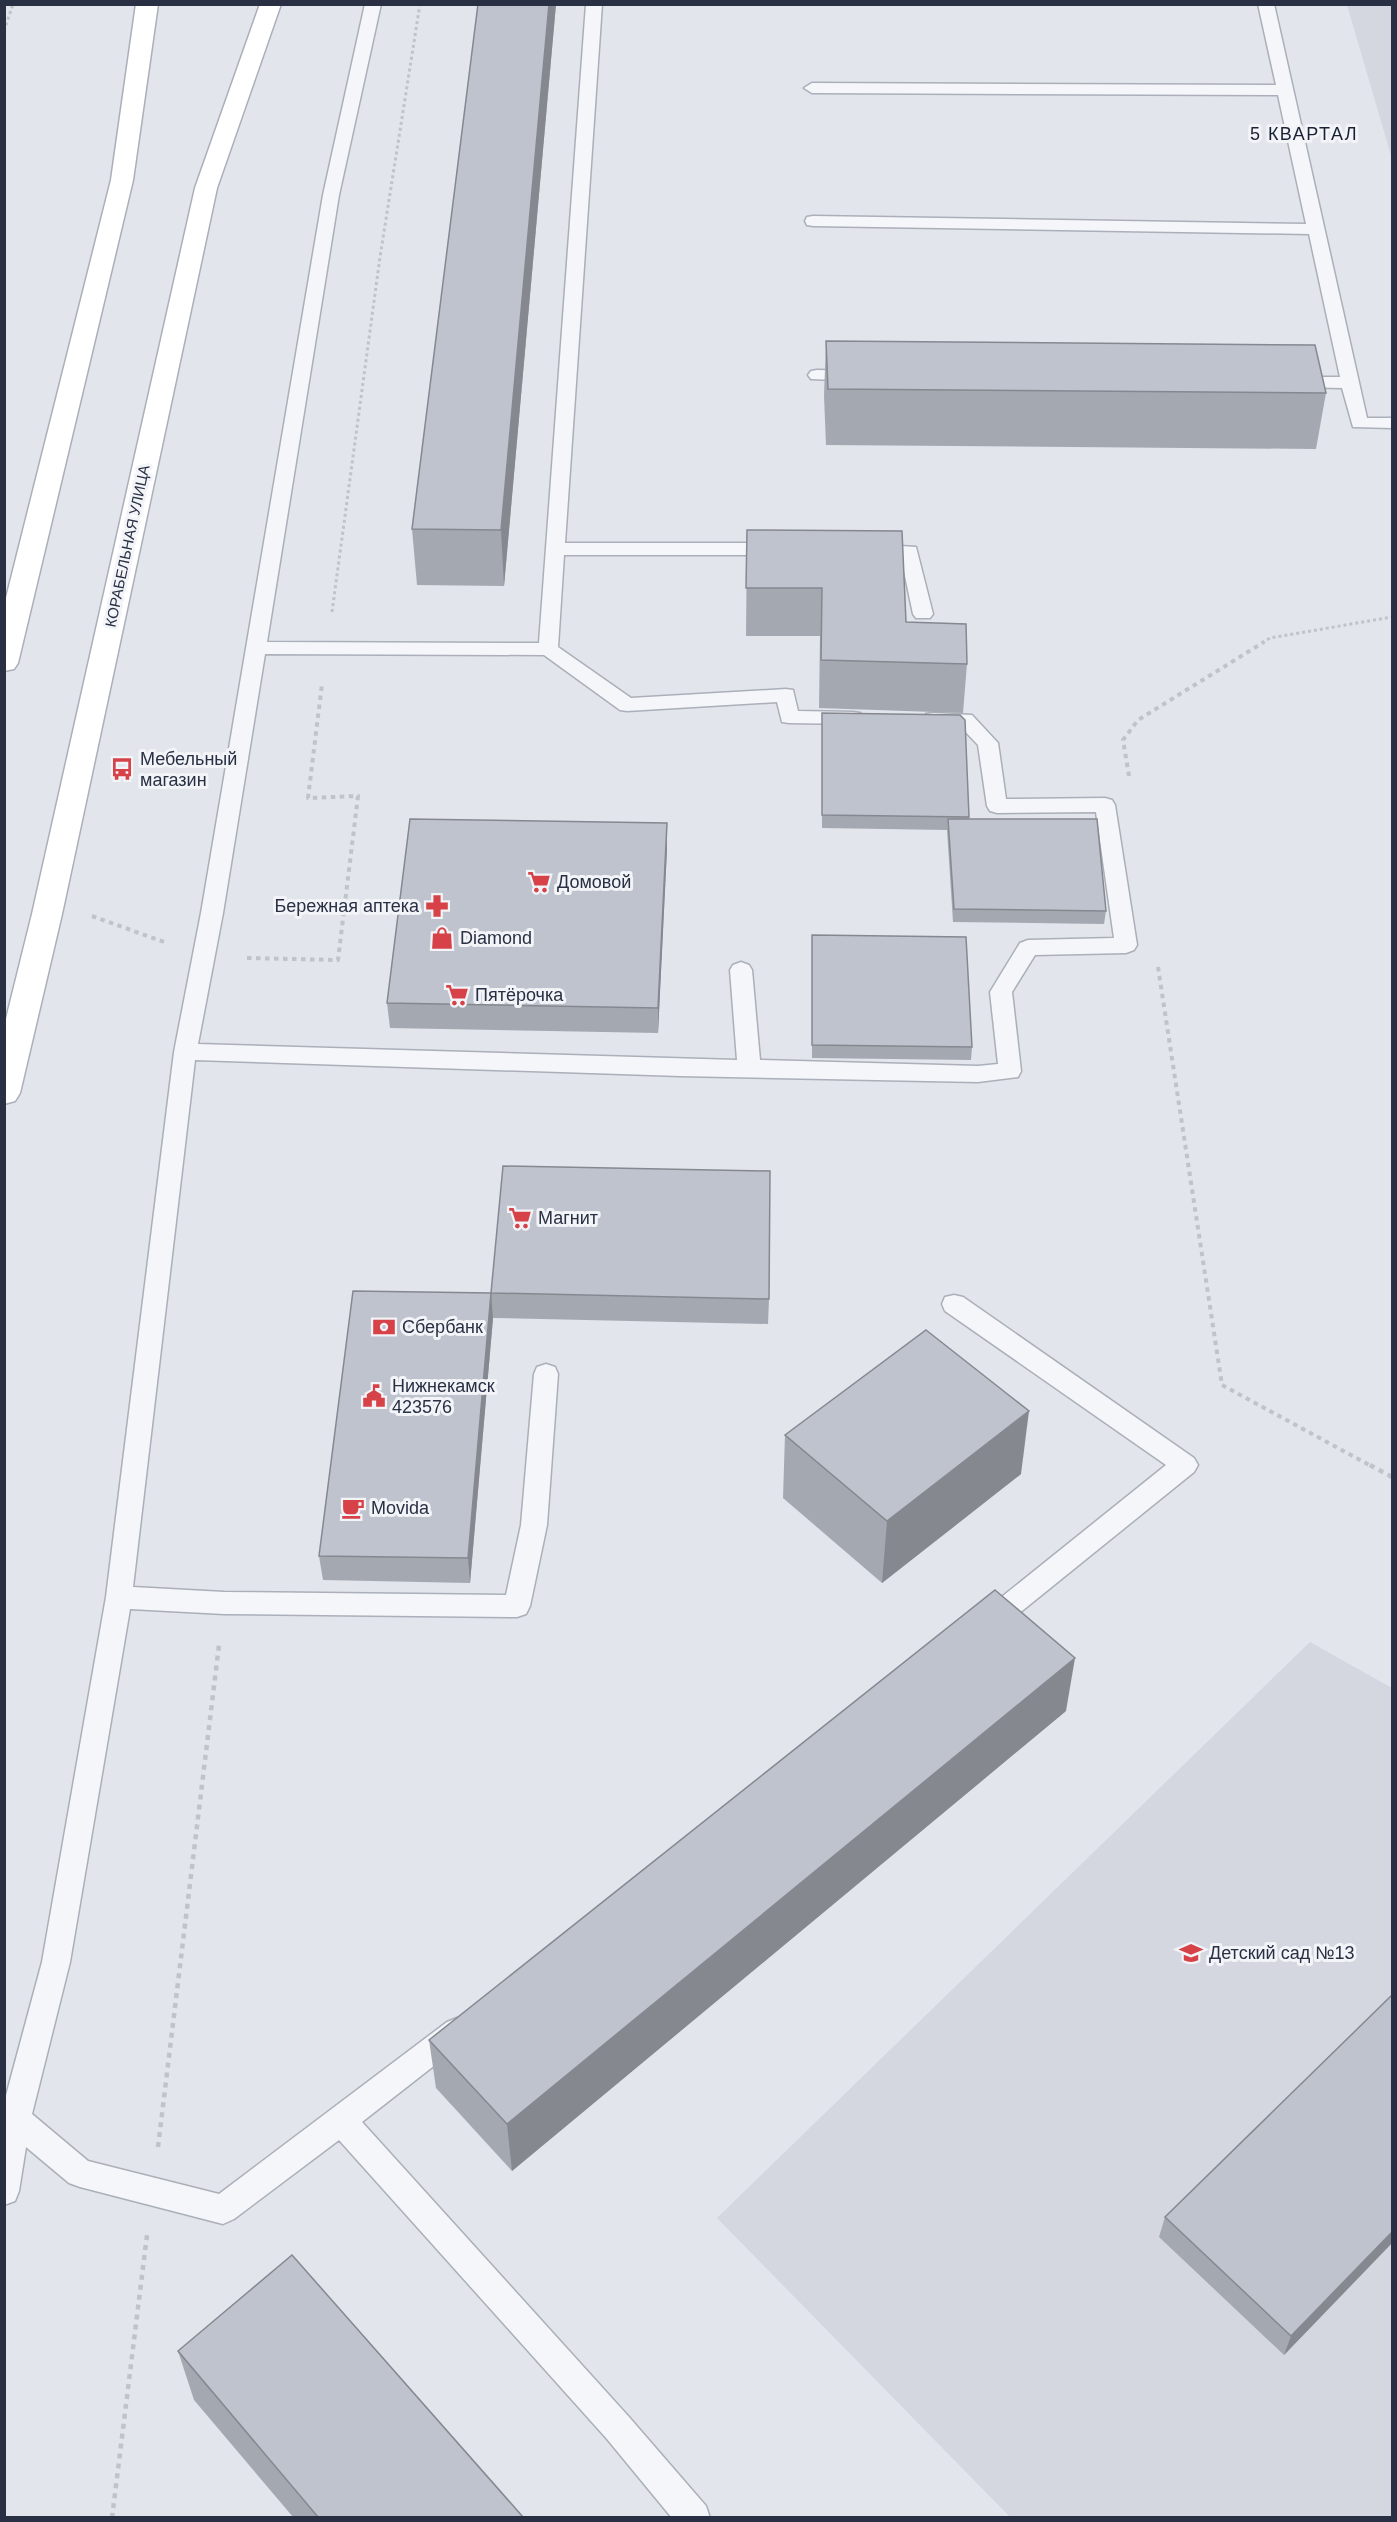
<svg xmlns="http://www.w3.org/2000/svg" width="1397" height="2522" font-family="Helvetica,sans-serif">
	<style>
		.built { fill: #d4d7e0 }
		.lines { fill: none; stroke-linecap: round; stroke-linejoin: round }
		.lane-casing { stroke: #aaafb9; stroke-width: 3 }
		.secondary-casing { stroke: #aaafb9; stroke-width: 3 }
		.path-far2 { stroke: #c0c3ca; stroke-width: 3; stroke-dasharray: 3 3; stroke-linecap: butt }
		.path-far1 { stroke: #c0c3ca; stroke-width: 4; stroke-dasharray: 4.5 4.5; stroke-linecap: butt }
		.path { stroke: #c0c3ca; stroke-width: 4.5; stroke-dasharray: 5 5; stroke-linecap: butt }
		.lane { fill: #f5f6f9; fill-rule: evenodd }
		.secondary { fill: #fff; fill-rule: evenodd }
		.wall { fill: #a4a8b1 }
		.shaded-wall { fill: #868890 }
		.building { fill: #bfc3ce; stroke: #868890; stroke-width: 1.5 }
		.labels { text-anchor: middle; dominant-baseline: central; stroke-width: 6; stroke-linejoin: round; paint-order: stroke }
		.far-street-label { font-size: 15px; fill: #293044; stroke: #f2f4f8 }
		.far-quarter-label { font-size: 18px; letter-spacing: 1.5px; fill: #1b2135; stroke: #f2f4f8 }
		.poi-label { font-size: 18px; fill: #293044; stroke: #f2f4f8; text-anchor: start }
	</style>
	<rect width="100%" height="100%" fill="#e2e5eb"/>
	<g class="built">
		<polygon points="1347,5 1392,5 1392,159"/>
		<polygon points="1310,1642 1392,1688 1392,2517 1010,2517 717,2218"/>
	</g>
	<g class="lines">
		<g class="lane-casing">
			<g id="lane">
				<polygon points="365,4 381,4 339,195 267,642 539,643 586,4 602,4 565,543 778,543 785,545 788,549 785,553 778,555 564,555 558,647 631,698 786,689 793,690 798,711 853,712 860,713 863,718 860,723 853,724 789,723 782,722 777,702 627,711 620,710 544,655 265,654 223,913 198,1044 737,1060 730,970 733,965 741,962 749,965 752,970 760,1060 978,1066 998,1064 990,992 1020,943 1028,940 1114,938 1096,812 997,813 990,811 987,806 978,745 960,726 926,724 923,719 926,714 933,713 972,715 998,743 1006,799 1105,798 1112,800 1115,805 1137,945 1134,950 1126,953 1035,955 1012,992 1021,1071 1018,1077 978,1082 680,1076 195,1060 133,1587 224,1592 506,1595 521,1525 534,1374 537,1367 546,1364 555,1367 558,1374 547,1525 530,1606 526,1614 517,1617 224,1614 130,1609 70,1962 32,2114 88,2161 219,2194 447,2022 457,2018 467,2022 472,2031 467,2040 362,2122 629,2417 706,2506 710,2518 672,2518 607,2439 339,2140 234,2219 223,2224 80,2187 69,2183 26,2147 19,2191 15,2201 4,2205 4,2103 42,1962 106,1597 174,1052 201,913 323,195"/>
				<polygon points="1258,4 1274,4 1367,418 1392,418 1392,428 1353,427 1342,388 1292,387 1286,386 1283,382 1286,378 1292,377 1340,377 1309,234 813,226 807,225 805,221 807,217 813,216 1306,224 1278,95 812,93 804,88 812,83 1276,85"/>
				<polygon points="817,370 858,371 864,372 867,376 864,380 858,381 811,379 808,375 811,371"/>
				<polygon points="870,544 916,547 933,614 930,618 916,618 913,614 901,557 863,554 860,550 863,546"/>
				<polygon points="954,1295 963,1297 1194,1458 1198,1465 1194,1472 996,1632 987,1635 978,1632 974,1624 978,1616 1166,1465 945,1311 942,1304 945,1297"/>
			</g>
		</g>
		<g class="secondary-casing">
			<g id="secondary">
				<polygon points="136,4 158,4 133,180 18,663 14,669 4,671 4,606 111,180"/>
				<polygon points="260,4 281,4 217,188 62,914 20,1093 15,1101 4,1104 4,1027 32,914 195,188"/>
			</g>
		</g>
		<g class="path-far2">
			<polyline points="4,31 13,4"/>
			<polyline points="332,612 380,257 420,4"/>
			<polyline points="1262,643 1270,638 1392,617"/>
		</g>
		<g class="path-far1">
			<polyline points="1129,776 1123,740 1138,720 1264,642"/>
			<polyline points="92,916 164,942"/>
			<polyline points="247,958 338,960 358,796 308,798 322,684"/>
			<polyline points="1158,967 1222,1385 1373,1467"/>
		</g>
		<g class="path">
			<polyline points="1370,1465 1392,1477"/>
			<polyline points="158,2147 219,1645"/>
			<polyline points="112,2518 147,2235"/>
		</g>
		<use href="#lane" class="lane"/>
		<use href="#secondary" class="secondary"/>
	</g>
	<g class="wall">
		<polygon points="478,4 556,4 504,586 417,585 412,529"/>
		<polygon points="826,341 1326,393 1316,449 826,445 824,396"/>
		<polygon points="747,530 906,622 967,664 963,713 819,708 820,636 746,636"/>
		<polygon points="822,713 965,720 969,819 1106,911 1104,924 953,922 947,830 822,828"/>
		<polygon points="667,823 667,849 658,1033 390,1028 387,1003"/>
		<polygon points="812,935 972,1047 971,1060 812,1058"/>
		<polygon points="491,1293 769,1299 768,1324 493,1318 470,1583 323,1580 319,1556"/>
		<polygon points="785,1435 1021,1474 882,1583 783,1498"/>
		<polygon points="1066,1711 512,2171 436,2088 429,2040"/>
		<polygon points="1165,2217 1392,2243 1284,2355 1159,2237"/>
		<polygon points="178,2351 523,2517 293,2517 194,2400"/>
	</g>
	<g class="shaded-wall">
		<polygon points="549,4 556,4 504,586 501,530"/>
		<polygon points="667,823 667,849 658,1033 658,1008"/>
		<polygon points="491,1293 493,1318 470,1583 468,1558"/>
		<polygon points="1029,1411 1021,1474 882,1583 887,1521"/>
		<polygon points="1075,1658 1066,1711 512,2171 507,2124"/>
		<polygon points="1392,2232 1392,2243 1284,2355 1291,2336"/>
	</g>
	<g class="building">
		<polygon points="478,4 549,4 501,530 412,529"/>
		<polygon points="826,341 1315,345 1326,393 828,389"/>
		<polygon points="747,530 902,531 906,622 966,624 967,664 821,660 822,588 746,588"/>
		<polygon points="822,713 960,715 965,720 969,817 822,815"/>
		<polygon points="410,819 667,823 658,1008 387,1003"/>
		<polygon points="948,819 1097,819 1106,911 954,909"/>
		<polygon points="812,935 966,937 972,1047 812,1045"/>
		<polygon points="503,1166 770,1171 769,1299 491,1293"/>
		<polygon points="353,1291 491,1293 468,1558 319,1556"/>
		<polygon points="926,1330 1029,1411 887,1521 785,1435"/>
		<polygon points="995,1590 1075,1658 507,2124 429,2040"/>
		<polygon points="1392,1995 1392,2232 1291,2336 1165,2217"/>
		<polygon points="292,2255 523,2517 318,2517 178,2351"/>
	</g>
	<defs>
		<g id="bus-bare" transform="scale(1.8)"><path d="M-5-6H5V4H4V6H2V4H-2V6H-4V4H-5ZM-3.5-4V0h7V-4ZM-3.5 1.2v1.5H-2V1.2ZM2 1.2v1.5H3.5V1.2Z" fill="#d64247" stroke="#f2f4f8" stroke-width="2.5" paint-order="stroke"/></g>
		<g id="supermarket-bare" transform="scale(1.8)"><path d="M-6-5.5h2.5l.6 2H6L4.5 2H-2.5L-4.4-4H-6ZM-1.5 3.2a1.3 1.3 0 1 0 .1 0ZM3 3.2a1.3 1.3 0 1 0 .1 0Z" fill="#d64247" stroke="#f2f4f8" stroke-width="2.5" paint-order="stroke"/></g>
		<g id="pharmacy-bare" transform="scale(1.8)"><path d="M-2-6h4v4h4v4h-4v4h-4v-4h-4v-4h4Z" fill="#d64247" stroke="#f2f4f8" stroke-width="2.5" paint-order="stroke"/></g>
		<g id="shop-bare" transform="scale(1.8)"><path d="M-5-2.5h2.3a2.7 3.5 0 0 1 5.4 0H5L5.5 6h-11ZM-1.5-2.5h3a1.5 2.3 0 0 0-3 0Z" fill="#d64247" stroke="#f2f4f8" stroke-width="2.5" paint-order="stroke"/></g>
		<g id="bank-bare" transform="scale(1.8)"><path d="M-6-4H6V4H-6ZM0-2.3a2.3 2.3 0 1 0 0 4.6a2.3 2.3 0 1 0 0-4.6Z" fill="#d64247" stroke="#f2f4f8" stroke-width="2.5" paint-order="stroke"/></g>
		<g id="civic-bare" transform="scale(1.8)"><path d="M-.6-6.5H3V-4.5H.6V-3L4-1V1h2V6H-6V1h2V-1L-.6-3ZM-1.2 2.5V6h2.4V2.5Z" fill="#d64247" stroke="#f2f4f8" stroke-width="2.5" paint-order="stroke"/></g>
		<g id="cafe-bare" transform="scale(1.8)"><path d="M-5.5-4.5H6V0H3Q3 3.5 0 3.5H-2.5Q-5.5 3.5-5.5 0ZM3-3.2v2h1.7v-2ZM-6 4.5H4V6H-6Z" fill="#d64247" stroke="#f2f4f8" stroke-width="2.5" paint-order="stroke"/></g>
		<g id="school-bare" transform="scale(1.8)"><path d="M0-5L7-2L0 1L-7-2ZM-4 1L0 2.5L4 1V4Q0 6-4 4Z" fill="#d64247" stroke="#f2f4f8" stroke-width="2.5" paint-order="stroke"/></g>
	</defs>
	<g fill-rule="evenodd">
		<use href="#bus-bare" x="122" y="769"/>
		<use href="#supermarket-bare" x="539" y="882"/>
		<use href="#pharmacy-bare" x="437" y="906"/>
		<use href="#shop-bare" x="442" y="938"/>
		<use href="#supermarket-bare" x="457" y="995"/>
		<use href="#supermarket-bare" x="520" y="1218"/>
		<use href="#bank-bare" x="384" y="1327"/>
		<use href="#civic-bare" x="374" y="1396"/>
		<use href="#cafe-bare" x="353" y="1508"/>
		<use href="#school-bare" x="1191" y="1953"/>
	</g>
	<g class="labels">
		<g class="far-street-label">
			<text transform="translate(127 546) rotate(-78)">КОРАБЕЛЬНАЯ УЛИЦА</text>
		</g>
		<g class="far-quarter-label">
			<text x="1304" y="134">5 КВАРТАЛ</text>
		</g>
		<g class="poi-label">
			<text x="140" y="759">Мебельный<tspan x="140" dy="21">магазин</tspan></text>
			<text x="557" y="882">Домовой</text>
			<text x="419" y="906" text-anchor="end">Бережная аптека</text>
			<text x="460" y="938">Diamond</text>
			<text x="475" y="995">Пятёрочка</text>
			<text x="538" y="1218">Магнит</text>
			<text x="402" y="1327">Сбербанк</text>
			<text x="392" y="1386">Нижнекамск<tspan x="392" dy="21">423576</tspan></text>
			<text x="371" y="1508">Movida</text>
			<text x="1209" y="1953">Детский сад №13</text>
		</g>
	</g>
	<rect width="1397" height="2522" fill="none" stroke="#293044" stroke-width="12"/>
</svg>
